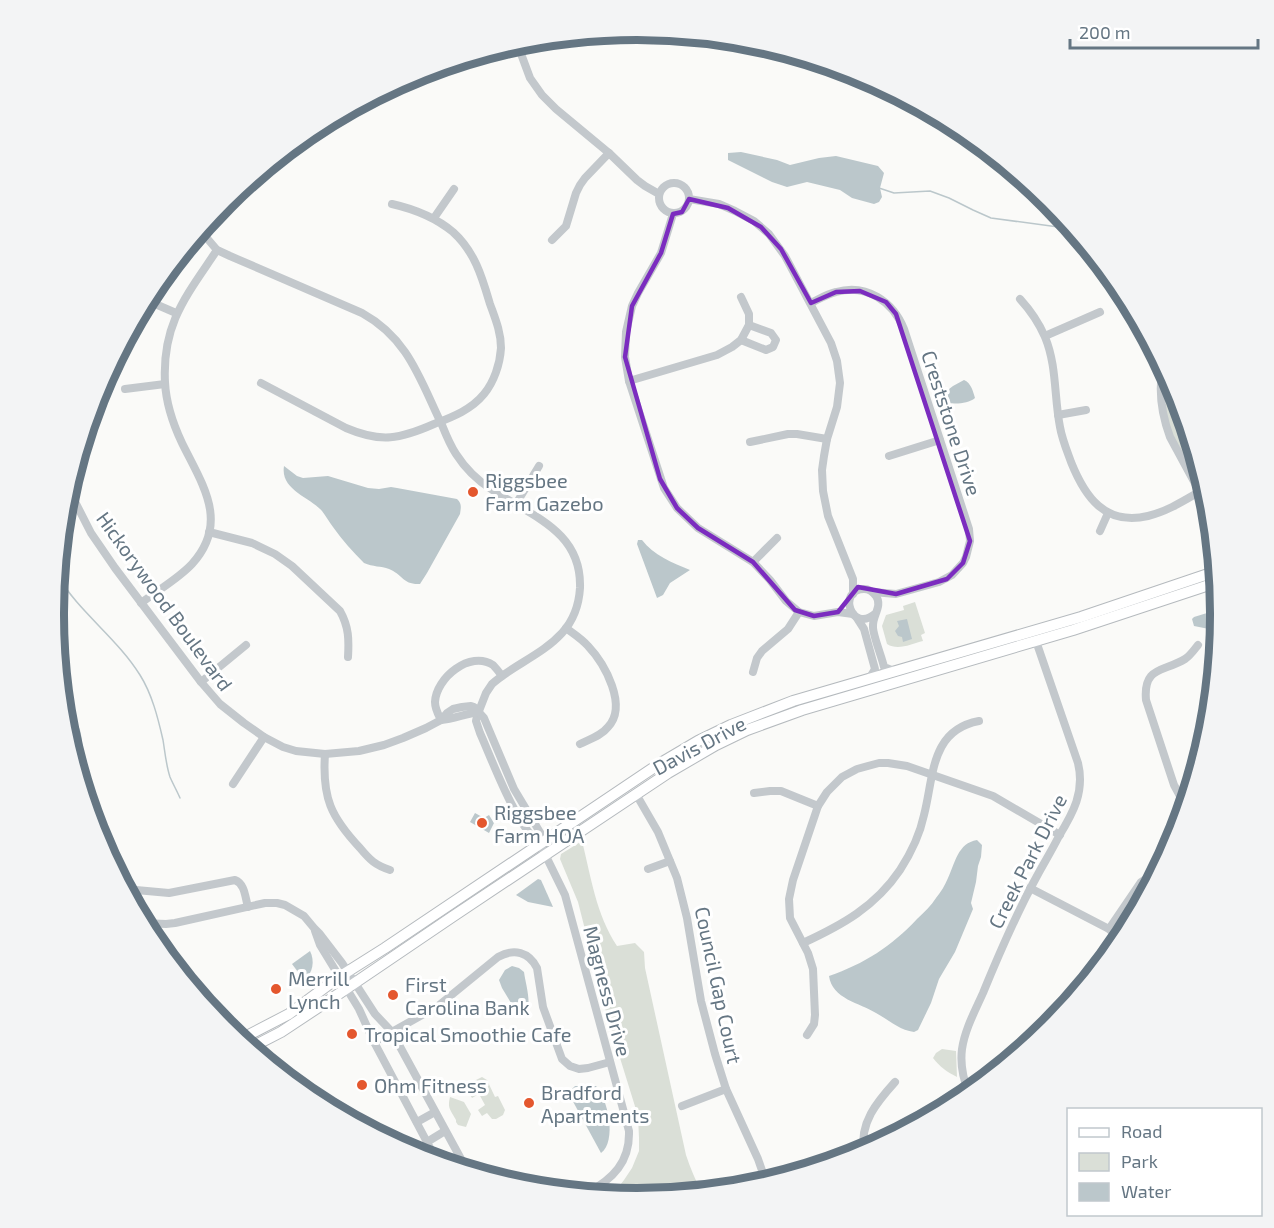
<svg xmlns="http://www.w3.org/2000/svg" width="1274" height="1228" font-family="'Exo 2',sans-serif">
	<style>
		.green { fill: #dadfd7 }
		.water { fill: #bbc7cb }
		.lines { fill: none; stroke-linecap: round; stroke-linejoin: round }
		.stream { stroke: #bbc7cb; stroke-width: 1.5 }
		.major-casing { stroke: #b5babe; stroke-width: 12 }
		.minor { stroke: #c3c8cc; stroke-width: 8 }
		.major { stroke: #fff; stroke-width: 10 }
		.marked { fill: none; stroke: #7b2cbf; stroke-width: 4.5; stroke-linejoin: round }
		.poi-dot { fill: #e4572e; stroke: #fff; stroke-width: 2 }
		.labels { text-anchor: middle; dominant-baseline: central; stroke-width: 6; stroke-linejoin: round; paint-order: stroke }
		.street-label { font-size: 20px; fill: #657683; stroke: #fff }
		.poi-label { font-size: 20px; fill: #657683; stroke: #fff; text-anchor: start }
		.rim { fill: none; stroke: #657683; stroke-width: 8 }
	</style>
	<rect width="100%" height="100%" fill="#fafaf8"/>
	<g class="green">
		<polygon points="1165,368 1176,390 1176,408 1193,458 1203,477 1204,480 1201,482 1197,482 1169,429 1163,393"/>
		<path d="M915,602L925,633L921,635L923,641C911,644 898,651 887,644L882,626L886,615L904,610L903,606Z"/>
		<path d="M582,841C591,877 596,914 617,946L635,943L644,952L645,968L686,1155C690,1168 696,1180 701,1192L665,1195L666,1189L662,1185L653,1189L639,1198L610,1195L614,1193L624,1180L632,1168L639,1151V1138L638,1116L607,1016L578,902L560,859L561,854Z"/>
		<path d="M942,1049L956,1051L957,1077C947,1072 940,1067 933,1058L936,1053Z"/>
		<polygon points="482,1077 487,1080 495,1097 498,1096 505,1110 503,1115 496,1119 492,1119 487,1113 482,1116 478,1110 485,1105 479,1094 472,1098 468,1091 474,1088 474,1081"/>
		<path d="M450,1097L464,1102L471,1114L466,1127L458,1125L456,1122V1120C451,1110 447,1109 450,1097Z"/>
	</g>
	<g class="water">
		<polygon points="741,152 777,160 790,165 819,158 836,156 878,166 884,173 880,188 882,197 879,202 874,204 852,198 840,190 807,182 787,187 772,182 728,160 728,153"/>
		<path d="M964,380C971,383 973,391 975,398C967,405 951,404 940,402V396L953,386Z"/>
		<path d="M284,466L297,476L303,478L328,476L368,488L379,489L391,487L397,488L457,499C462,504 461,507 460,514L427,573L420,584C403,585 402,574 389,569C381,566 373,567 364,563C353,552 342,540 333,527C329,522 326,516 322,511C310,497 280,490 284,466Z"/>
		<path d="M638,540H642C653,555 673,563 690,570L670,583L663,595L657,598L637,544Z"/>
		<polygon points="1220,609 1218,640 1209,629 1194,626 1192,619 1194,617"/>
		<polygon points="907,619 912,639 903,642 902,637 898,636 895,631 899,626 897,621"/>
		<path d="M68,718C79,721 81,731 82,742L69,744L64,723Z"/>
		<polygon points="475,813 484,818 489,815 494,823 489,833 470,822"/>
		<path d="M977,840L982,845L981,857L978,866L976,882L971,903L973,909L955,952L939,979L931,1003L918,1030L914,1032C899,1030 889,1020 876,1013C860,1003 832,999 829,976C864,964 892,946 917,919C924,912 931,906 936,898C941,892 945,885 948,878C955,863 958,843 977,840Z"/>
		<polygon points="538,879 541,880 553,907 528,902 516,895"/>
		<path d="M310,951C315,961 313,973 304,980L292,964Z"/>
		<path d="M512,966L519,968L524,972C526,986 532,1003 526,1016H519L502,988L499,980L505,970Z"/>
		<path d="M575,1086H596C608,1099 617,1141 601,1153L570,1096L571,1090Z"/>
	</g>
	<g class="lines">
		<g class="stream">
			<polyline points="879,188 894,193 930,191 949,198 973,210 991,218 1073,229"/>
			<path d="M57,575C79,612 117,638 140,675C152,694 158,718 163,740C165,752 166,765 170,777C173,784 177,791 180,798"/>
		</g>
		<g class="major-casing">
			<g id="major">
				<polyline points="239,1040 289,1014 339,977 385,948 659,764 698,741 731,725 793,701 1081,617 1217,571"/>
				<polyline points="250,1048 281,1032 340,993 452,917 668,773 716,745 747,730 802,710 1073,630 1218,582"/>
			</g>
		</g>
		<g class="minor">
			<polyline points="517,43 530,78 542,95 556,109 609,153 637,180 645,186 659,194"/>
			<circle cx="674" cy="198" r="15"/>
			<polyline points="689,199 719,204 735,211 754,221 769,234 785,256 831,343 837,361 840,383 837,407 827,439 824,456 822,470 823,491 828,516 853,579 853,594"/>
			<polyline points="673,214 661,253 638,293 632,306 626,332 625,357 629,381 664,488 677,508 698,528 753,562 770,580 786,601 799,612 814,616 838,612 853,614"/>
			<polyline points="434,218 454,189"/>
			<path d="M200,230L217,250L230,256L362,313C409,339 420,380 442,425C446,435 450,445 456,454C465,468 477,480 491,489C530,516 582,530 580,588C579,604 573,621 562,633C542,655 513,665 492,684L486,693L477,716L476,721L480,733C493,762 516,826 540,844L565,895L629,1131C630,1162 613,1179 587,1193"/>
			<polyline points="552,240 566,226 576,193 580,185 585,178 609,153"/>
			<path d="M1020,299C1030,310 1039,323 1045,337C1057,366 1054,397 1060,427C1062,439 1067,451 1071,462C1085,497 1105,526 1148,516C1169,511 1188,498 1206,488"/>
			<polyline points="146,300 176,313"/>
			<path d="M811,303C819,299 827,294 836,292C867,283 893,302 904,329L969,529L970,541L966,557L963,563L952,575L939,582L896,594L873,592"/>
			<polyline points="1045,336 1100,312"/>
			<polyline points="741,340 766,350 773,347 776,340 771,333 749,325"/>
			<path d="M1163,366C1158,391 1161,413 1170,437L1211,513"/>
			<polyline points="629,381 717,355 732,347 741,340 749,325 749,314 741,297"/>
			<path d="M261,383L346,428C381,443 400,439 434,424C452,417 471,410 484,394C494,382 500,364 501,348C501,332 495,318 490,304C482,277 475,252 453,232C435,217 414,209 392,204"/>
			<polyline points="125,389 165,384"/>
			<path d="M1178,395C1178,424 1186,441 1199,465"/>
			<polyline points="1058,415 1086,410"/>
			<polyline points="750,442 788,434 797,434 827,439"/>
			<polyline points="889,456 940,440"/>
			<polyline points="68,488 91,533 115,568 201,682 220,704 244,723 264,737 283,747 296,751 325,754 359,751 384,745 403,738 426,728 441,720 447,713 453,709 462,707 471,706 474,707 484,718 514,789 541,834 540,844"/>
			<polyline points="516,504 539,466"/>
			<polyline points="1100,531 1108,513"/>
			<path d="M209,532L252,543L275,554L292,566L340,611C349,627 349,640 348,657"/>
			<polyline points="753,562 777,538"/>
			<path d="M141,603C158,590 178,579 192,564C230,522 202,484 182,443C173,424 166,403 165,382C162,323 187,295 217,250"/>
			<path d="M876,613C851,635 837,589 864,589C869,589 873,592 876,596C883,606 872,616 873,627C873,636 882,657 884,667L894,671"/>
			<polyline points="857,618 864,629 875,669 869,679"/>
			<path d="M566,628C574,634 582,639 588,646C605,664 628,706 608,727C601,736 590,739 580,744"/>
			<polyline points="753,672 757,658 762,651 788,629 799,612"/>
			<polyline points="201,682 246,645"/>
			<path d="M441,720C438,714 435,709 435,702C436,678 470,650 493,665C496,668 499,672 502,676"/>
			<path d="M441,720C453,719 465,714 478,712"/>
			<path d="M325,754C322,798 331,817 360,848C370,860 375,865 390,870"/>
			<polyline points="233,784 264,737"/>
			<polyline points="754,793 770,791 781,791 818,806"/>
			<polyline points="636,794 658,832 677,878 687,918 701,1001 715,1054 726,1089 758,1159 766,1182"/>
			<path d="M1186,807L1174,785L1146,700C1143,666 1164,672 1185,659C1190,656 1194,650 1198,645"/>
			<polyline points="648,869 670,861"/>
			<polyline points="1030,888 1109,929 1121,940"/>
			<path d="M125,889L169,893L235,880C245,884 245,897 248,907"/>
			<polyline points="143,923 166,924 175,923 265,903 277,903 285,905 304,916 314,928 319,933 342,963 375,1014 392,1032 461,1159 462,1168"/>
			<polyline points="1109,929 1141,882 1158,871"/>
			<polyline points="315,931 320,945 359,1009 374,1042 437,1161"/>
			<path d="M803,943C842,925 875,907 900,870C911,853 920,834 924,815C934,777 930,730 979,721"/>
			<polyline points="807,1035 814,1024 815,1015 813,969 808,953 790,918 789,899 793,880 818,806 827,792 842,777 857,769 879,763 888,763 907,766 993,796 1060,835"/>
			<path d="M374,1042L438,1006L498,957C514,948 529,952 537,968L543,1007L562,1059L570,1066L579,1069L588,1068L610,1062"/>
			<path d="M969,1093C963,1079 960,1065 962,1049C965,1029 975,1011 983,993C999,954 1016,914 1037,876C1044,863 1052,850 1059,836C1073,813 1085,792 1078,763L1036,641"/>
			<polyline points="682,1106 726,1089"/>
			<polyline points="417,1122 435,1112"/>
			<polyline points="427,1142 445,1131"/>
			<path d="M864,1152C859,1123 877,1102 895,1082"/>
		</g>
		<use href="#major" class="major"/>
	</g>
	<path class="marked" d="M689,199L728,208L761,227L781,249L811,303L836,292L860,291L886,302L896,314L970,541L963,563L947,579L896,594L858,587L838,612L814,616L795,610L753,562L698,528L677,508L660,479L625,357L632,306L661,253L673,214L682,212Z"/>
	<g class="poi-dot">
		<circle cx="473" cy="492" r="6"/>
		<circle cx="482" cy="823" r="6"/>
		<circle cx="276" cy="989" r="6"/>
		<circle cx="393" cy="995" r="6"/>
		<circle cx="352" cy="1034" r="6"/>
		<circle cx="362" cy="1085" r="6"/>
		<circle cx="529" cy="1103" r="6"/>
	</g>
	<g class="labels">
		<g class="street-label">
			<text transform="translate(952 423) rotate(72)">Creststone Drive</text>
			<text transform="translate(165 601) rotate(54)">Hickorywood Boulevard</text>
			<text transform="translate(699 745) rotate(-28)">Davis Drive</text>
			<text transform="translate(1027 861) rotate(-63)">Creek Park Drive</text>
			<text transform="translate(719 985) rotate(78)">Council Gap Court</text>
			<text transform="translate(608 991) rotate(75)">Magness Drive</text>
		</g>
		<g class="poi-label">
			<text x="485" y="480">Riggsbee<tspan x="485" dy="23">Farm Gazebo</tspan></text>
			<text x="494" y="812">Riggsbee<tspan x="494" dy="23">Farm HOA</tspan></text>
			<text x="288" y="978">Merrill<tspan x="288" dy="23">Lynch</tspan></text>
			<text x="405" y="984">First<tspan x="405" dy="23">Carolina Bank</tspan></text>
			<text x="364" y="1034">Tropical Smoothie Cafe</text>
			<text x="374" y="1085">Ohm Fitness</text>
			<text x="541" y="1092">Bradford<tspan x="541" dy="23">Apartments</tspan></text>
		</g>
	</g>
	<path d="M0 0H1274V1228H0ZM637 40H637A573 573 0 0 1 1210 613V615A573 573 0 0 1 637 1188H637A573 573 0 0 1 64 615V613A573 573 0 0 1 637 40Z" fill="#f3f4f5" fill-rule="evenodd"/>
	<path class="rim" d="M637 40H637A573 573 0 0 1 1210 613V615A573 573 0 0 1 637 1188H637A573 573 0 0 1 64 615V613A573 573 0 0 1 637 40Z"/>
	<rect x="1067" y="1108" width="195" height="108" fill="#ffffff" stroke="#c1c8cd" stroke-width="1.5"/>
	<rect x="1079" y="1128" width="30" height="9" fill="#ffffff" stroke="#c1c8cd" stroke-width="1.5"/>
	<text x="1121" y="1138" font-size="18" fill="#657683">Road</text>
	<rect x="1079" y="1153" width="30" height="18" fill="#dadfd7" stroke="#c1c8cd" stroke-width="1.5"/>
	<text x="1121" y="1168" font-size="18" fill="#657683">Park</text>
	<rect x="1079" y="1183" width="30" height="18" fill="#bbc7cb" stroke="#c1c8cd" stroke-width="1.5"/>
	<text x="1121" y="1198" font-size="18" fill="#657683">Water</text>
	<path d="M1070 39v9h188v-9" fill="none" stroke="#657683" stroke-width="3"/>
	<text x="1079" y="39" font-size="18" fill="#657683" stroke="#ffffff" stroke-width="4.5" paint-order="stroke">200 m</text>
</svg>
